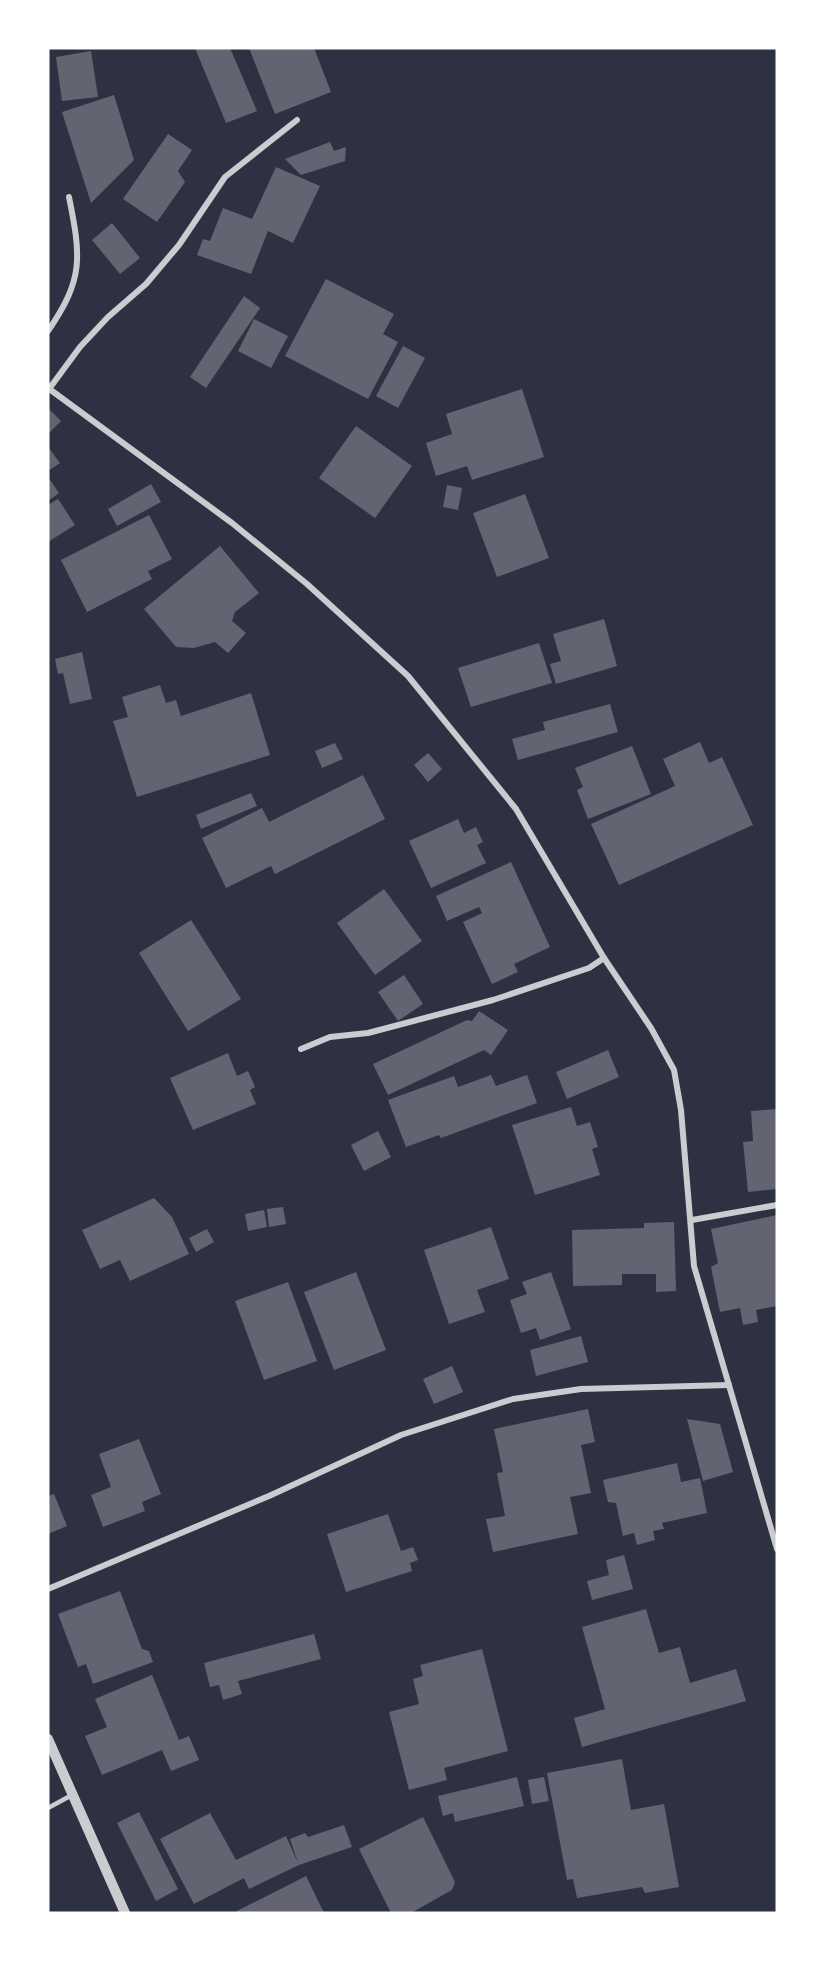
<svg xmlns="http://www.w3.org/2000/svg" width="825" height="1961" font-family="Ubuntu,sans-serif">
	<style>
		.building { fill: #626471 }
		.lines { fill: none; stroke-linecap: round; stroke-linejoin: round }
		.service { stroke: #caccd0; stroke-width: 4.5 }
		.minor { stroke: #caccd0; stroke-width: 6 }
		.tertiary { stroke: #caccd0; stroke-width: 10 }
	</style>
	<rect width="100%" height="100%" fill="#2d3142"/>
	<g class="building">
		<polygon points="195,48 230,48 257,111 226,123"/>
		<polygon points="249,48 314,48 331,92 275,114"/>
		<polygon points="91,51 98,97 62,101 56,57"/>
		<polygon points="114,95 134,160 91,203 62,112"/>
		<polygon points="168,134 192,150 178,171 185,182 157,222 123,199"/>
		<polygon points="330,142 334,151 346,147 345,161 301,175 285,159"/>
		<polygon points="276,167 320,186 293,243 268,231 251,274 197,255 203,239 210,241 223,208 252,219"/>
		<polygon points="112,223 140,258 120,274 92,240"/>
		<polygon points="326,279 394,314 383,334 398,342 368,399 285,356"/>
		<polygon points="244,296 260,308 206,388 190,377"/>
		<polygon points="254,319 288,336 271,368 238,351"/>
		<polygon points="403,346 425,358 398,408 376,396"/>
		<polygon points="522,389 544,457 472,480 467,466 436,476 426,443 452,434 446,414"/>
		<polygon points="48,408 61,421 48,434"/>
		<polygon points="356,426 412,466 375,518 319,478"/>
		<polygon points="48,447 60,463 48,471"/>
		<polygon points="48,477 59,493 48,501"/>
		<polygon points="151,484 161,502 117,526 108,509"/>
		<polygon points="447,485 462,488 458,510 443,507"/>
		<polygon points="525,494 549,558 497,577 473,513"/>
		<polygon points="58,499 75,525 48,542 48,505"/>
		<polygon points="149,515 172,559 148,571 152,579 87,612 61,560"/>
		<polygon points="220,546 259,593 235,612 232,621 246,633 228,653 215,642 194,648 176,647 144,609"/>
		<polygon points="604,619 617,666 556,684 550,664 561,661 553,634"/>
		<polygon points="539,643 552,683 471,707 458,668"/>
		<polygon points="82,652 92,699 70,704 63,673 58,674 55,659"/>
		<polygon points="160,685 166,703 176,700 181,716 251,693 270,755 137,797 113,721 128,717 122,697"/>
		<polygon points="610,704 618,732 518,760 512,739 545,730 543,722"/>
		<polygon points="700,742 709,763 722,757 753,825 619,885 591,824 675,786 663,759"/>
		<polygon points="335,743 343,759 322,768 315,751"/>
		<polygon points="632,746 651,794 588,819 577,790 583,787 575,768"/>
		<polygon points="428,753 442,769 428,782 414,765"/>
		<polygon points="363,775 385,819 275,874 271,866 226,888 202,838 262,808 269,822"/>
		<polygon points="251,793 257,806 201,829 196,815"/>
		<polygon points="458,819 464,833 476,827 483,842 477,845 486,863 431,888 409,841"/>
		<polygon points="511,862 550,947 514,964 518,972 492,984 463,922 482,913 479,907 447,921 436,896"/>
		<polygon points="384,889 422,941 375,975 337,923"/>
		<polygon points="191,920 241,999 188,1031 139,953"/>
		<polygon points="404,975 423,1004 398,1021 378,992"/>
		<polygon points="479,1011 508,1030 491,1055 484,1050 388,1095 373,1064 467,1020 472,1021"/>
		<polygon points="608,1050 619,1077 567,1099 556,1072"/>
		<polygon points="228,1053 237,1076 248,1071 255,1087 250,1090 256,1104 193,1130 170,1078"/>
		<polygon points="491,1075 496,1086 527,1075 537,1103 441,1138 439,1135 406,1147 388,1100 454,1076 458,1087"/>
		<polygon points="571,1107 577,1126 590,1122 598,1147 592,1149 600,1175 535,1195 512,1125"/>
		<polygon points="777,1109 777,1189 748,1192 743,1142 753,1141 751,1111"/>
		<polygon points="378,1131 391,1157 364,1171 351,1145"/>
		<polygon points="154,1198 172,1217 189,1254 130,1281 120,1260 100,1269 82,1230"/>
		<polygon points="283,1207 286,1224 269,1227 267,1209"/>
		<polygon points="264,1210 267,1227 248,1231 245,1214"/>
		<polygon points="777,1215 777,1306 756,1310 758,1322 743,1325 740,1308 720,1312 711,1267 718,1263 711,1229"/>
		<polygon points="674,1222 676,1291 656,1292 656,1274 622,1274 622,1285 573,1286 572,1230 644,1228 644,1223"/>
		<polygon points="491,1227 509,1279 477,1290 485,1312 449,1324 424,1250"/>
		<polygon points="207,1229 214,1242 196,1252 189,1238"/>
		<polygon points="356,1272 386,1350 334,1370 304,1292"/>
		<polygon points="551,1272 571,1329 540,1340 536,1328 521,1333 510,1300 527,1294 522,1282"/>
		<polygon points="288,1282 317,1361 264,1380 235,1301"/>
		<polygon points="581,1336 588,1362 536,1376 530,1350"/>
		<polygon points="452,1366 463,1392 434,1404 423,1379"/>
		<polygon points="588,1409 595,1442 581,1445 591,1493 570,1497 578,1534 493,1552 486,1519 505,1516 497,1473 503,1472 494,1429"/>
		<polygon points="687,1419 720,1424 733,1472 703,1481"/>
		<polygon points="139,1439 161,1494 142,1502 145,1511 103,1527 91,1495 111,1487 99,1454"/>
		<polygon points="677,1463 681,1482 700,1478 707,1513 662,1523 664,1529 653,1531 655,1540 637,1545 634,1533 623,1536 616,1503 608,1502 603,1480"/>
		<polygon points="54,1494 67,1526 48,1534 48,1496"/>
		<polygon points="388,1514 401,1551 413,1547 418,1560 410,1563 412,1571 346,1592 327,1534"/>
		<polygon points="624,1555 633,1589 592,1600 587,1581 609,1575 606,1560"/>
		<polygon points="120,1591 142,1649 149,1651 153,1662 93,1684 86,1664 78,1667 58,1614"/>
		<polygon points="646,1609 659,1653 680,1647 690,1683 736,1669 746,1701 582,1747 574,1718 605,1709 582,1627"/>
		<polygon points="314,1634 321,1659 238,1681 242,1694 223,1700 219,1685 210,1687 204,1663"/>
		<polygon points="482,1649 508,1751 444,1768 447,1780 409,1790 389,1712 419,1704 413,1679 423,1676 420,1665"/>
		<polygon points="152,1675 179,1740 189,1736 199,1760 171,1771 162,1750 102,1775 85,1736 107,1727 95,1699"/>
		<polygon points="622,1759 631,1810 664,1804 679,1887 645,1893 642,1887 577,1898 573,1879 567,1880 547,1773"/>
		<polygon points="517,1777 524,1806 455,1822 453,1813 443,1816 438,1796"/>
		<polygon points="544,1777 549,1801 532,1804 528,1780"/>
		<polygon points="139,1812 178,1889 156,1901 117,1823"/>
		<polygon points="210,1813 236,1860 286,1836 298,1863 290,1839 305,1833 308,1837 344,1825 352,1847 299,1865 249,1889 244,1878 194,1904 160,1839"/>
		<polygon points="423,1817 455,1882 452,1890 411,1913 391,1913 359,1849"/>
		<polygon points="306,1876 324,1913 238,1913 237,1911"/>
	</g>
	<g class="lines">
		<polyline class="service" points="48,1808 72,1795"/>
		<g class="minor">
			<path d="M48,331C84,279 81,257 69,197"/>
			<polyline points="48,388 232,523 307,584 408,676 516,809 604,958 651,1028 674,1070 681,1110 694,1266 777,1549"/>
			<polyline points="49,389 80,347 108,317 146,284 179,245 225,177 297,120"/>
			<polyline points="301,1049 330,1037 368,1033 493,1000 589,968 604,958"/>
			<polyline points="692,1220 777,1205"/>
			<polyline points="48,1589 269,1496 401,1435 513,1399 581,1389 729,1385"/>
		</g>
		<polyline class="tertiary" points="48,1739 125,1913"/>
	</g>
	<rect width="825" height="1961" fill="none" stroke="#ffffff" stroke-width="99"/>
</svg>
